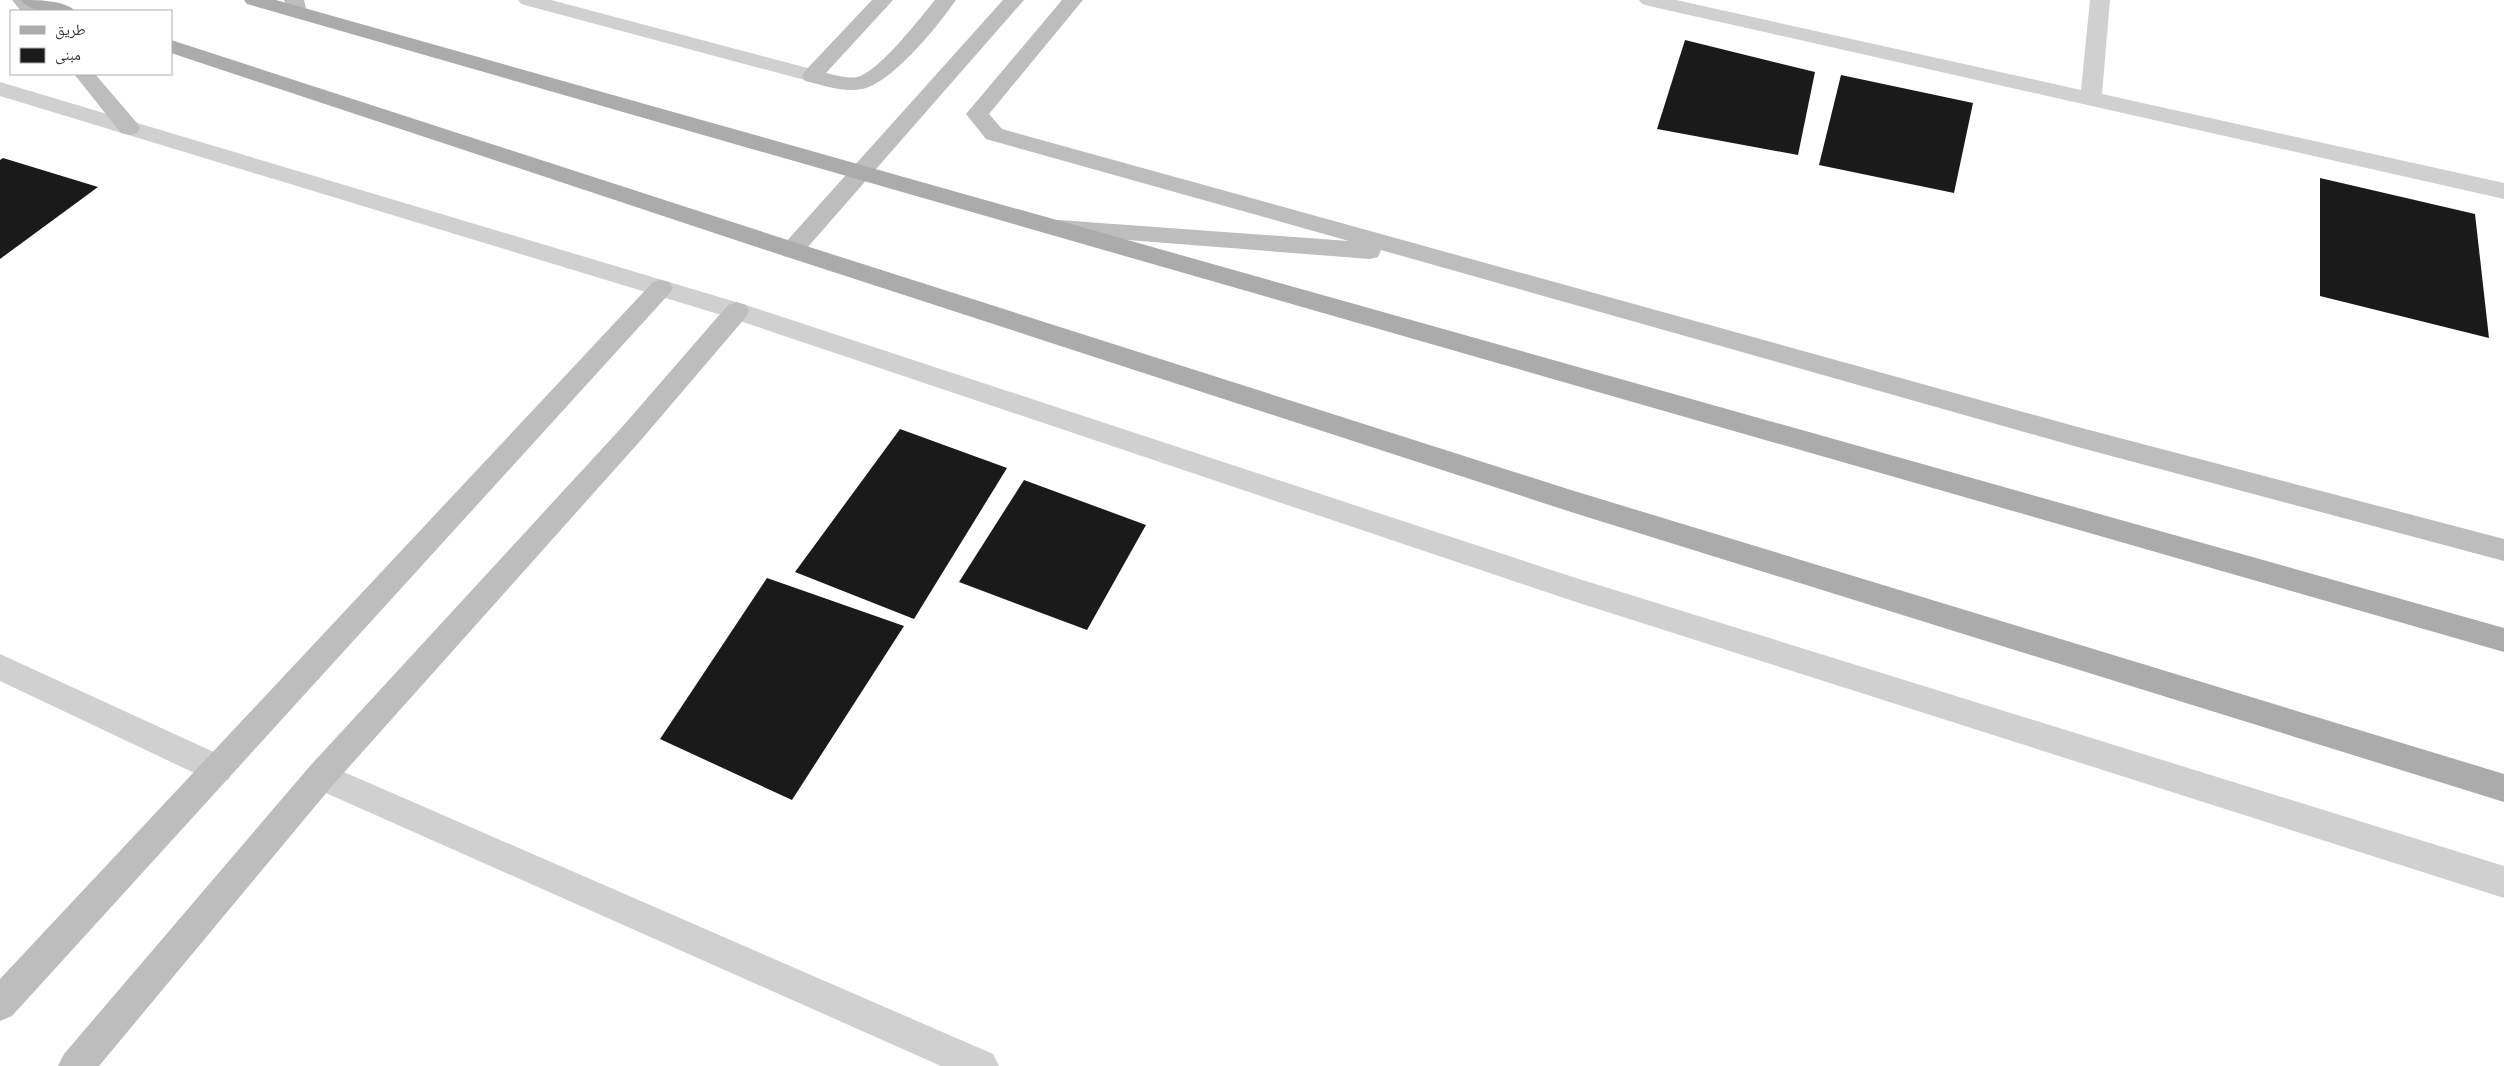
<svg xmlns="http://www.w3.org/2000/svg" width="2504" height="1066" font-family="Mulish,'Noto Naskh Arabic',sans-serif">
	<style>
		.building { fill: #1a1a1a }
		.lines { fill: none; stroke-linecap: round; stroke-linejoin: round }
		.minor { fill: #d0d0d0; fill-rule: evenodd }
		.tertiary { fill: #d0d0d0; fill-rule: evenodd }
		.secondary { fill: #bdbdbd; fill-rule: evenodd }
		.primary { fill: #ababab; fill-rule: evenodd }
	</style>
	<rect width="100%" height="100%" fill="#fff"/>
	<g class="building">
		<polygon points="1685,40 1815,72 1798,155 1657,129"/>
		<polygon points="1841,75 1973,103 1954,193 1819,165"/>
		<polygon points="3,158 98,187 0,259 0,160"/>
		<polygon points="2320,178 2475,214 2489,338 2320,296"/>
		<polygon points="900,429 1007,468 914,619 795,572"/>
		<polygon points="1024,480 1146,525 1087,630 959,582"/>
		<polygon points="767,578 904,626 792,800 660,739"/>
	</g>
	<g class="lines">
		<g class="minor">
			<polygon points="518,0 551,0 819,71 822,76 819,81 812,82 521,4"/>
			<polygon points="1639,0 1676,0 2081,90 2090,0 2110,0 2102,94 2504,183 2504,199 1649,6 1642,4"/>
			<polygon points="0,654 229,759 233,769 229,779 218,783 207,779 0,681"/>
			<polygon points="321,762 993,1054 999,1066 941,1066 310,786 306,776 310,766"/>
		</g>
		<polygon class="tertiary" points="0,82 746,305 1576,578 2504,866 2504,898 1576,602 728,317 0,96"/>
		<g class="secondary">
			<polygon points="12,0 33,0 41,11 21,11"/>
			<polygon points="284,0 304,0 307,12 304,16 297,18 290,16"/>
			<path d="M872,0H893L826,73C836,75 848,79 857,77C878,73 921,17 935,0H956C939,25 891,84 862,89C843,93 823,85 805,81L802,76L805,71Z"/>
			<polygon points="1003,0 1024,0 800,256 792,258 784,256 780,250 784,244"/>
			<polygon points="1062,0 1083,0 989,114 1002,129 2074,426 2504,539 2504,561 2074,446 1381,250 1378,257 1370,259 1051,234 1047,228 1051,222 1059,220 1349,241 986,139 966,114"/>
			<polygon points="74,74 95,74 137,123 140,128 137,133 129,135 121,133"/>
			<polygon points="661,280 669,282 673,288 669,294 12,1016 0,1021 0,979 653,282"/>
			<polygon points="737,302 746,305 749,311 746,317 641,440 332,786 99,1066 58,1066 64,1054 310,766 623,426 728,305"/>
		</g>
		<g class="primary">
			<path d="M21,0C37,0 65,0 75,11C60,12 31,14 21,0Z"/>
			<polygon points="244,0 276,0 2504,628 2504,652 247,4"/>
			<polygon points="171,40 800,244 1571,490 2504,774 2504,802 1571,512 784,256 171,53"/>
		</g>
	</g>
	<rect x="10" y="10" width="162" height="65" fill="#ffffff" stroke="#adadad"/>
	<rect x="20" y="26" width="25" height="8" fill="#ababab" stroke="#adadad"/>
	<text x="55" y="35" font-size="15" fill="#333333">طريق</text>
	<rect x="20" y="48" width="25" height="15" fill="#1a1a1a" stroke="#adadad"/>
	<text x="55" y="60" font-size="15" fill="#333333">مبنى</text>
</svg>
